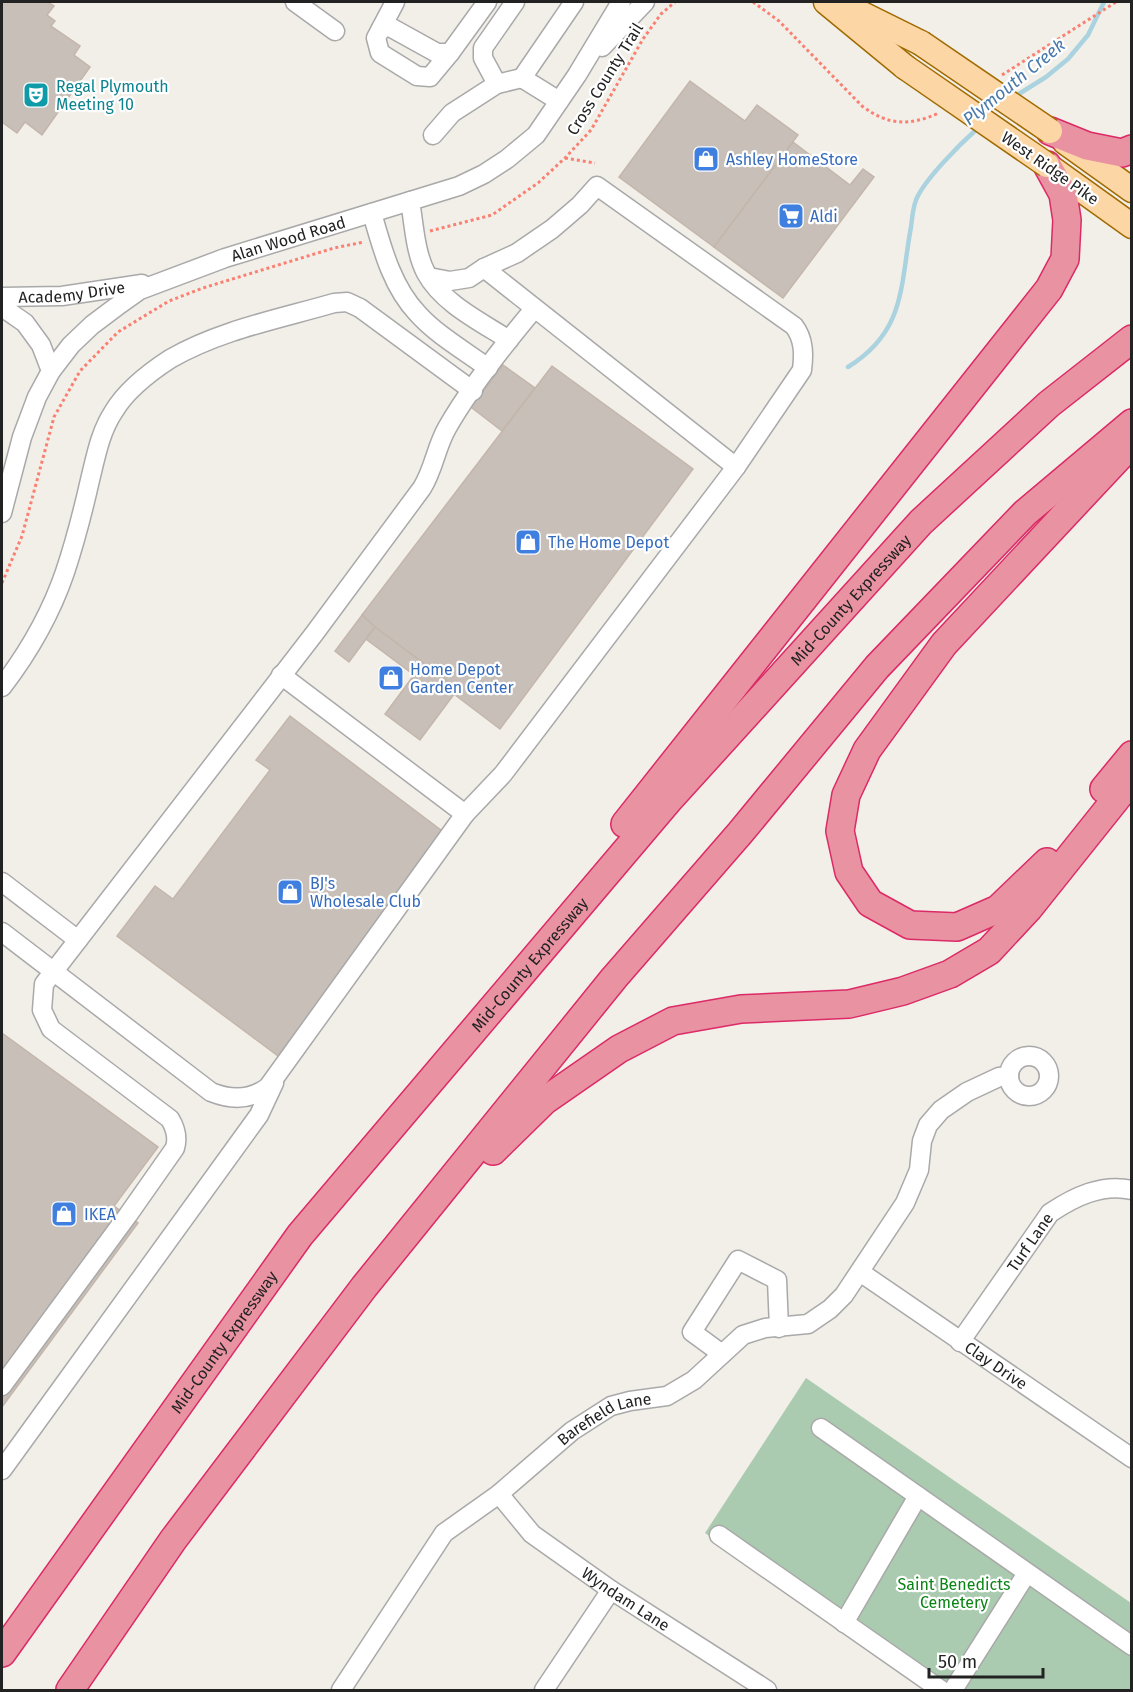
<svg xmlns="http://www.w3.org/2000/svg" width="1133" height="1692" font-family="'Fira Sans',sans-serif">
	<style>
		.cemetery { fill: #aacbaf }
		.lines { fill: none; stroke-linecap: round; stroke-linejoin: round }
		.stream { stroke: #aad3df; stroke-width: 4.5 }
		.building { fill: #c7bfb8; stroke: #c4b6ab; stroke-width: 1.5 }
		.minor-casing { stroke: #a9a9a9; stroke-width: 21 }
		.major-casing { stroke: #a06b00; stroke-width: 27 }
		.highway-casing { stroke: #dc2a67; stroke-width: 30 }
		.path { stroke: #fa8072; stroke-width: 3; stroke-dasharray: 3 3; stroke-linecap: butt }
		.minor { stroke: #fff; stroke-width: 18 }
		.major { stroke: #fcd6a4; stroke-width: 24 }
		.highway { stroke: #e892a2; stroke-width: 27 }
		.major-bridge-casing { stroke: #a06b00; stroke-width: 27; stroke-linecap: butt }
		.major-bridge { stroke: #fcd6a4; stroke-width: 24 }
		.labels { text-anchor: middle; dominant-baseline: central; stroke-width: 4.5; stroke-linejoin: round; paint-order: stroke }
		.street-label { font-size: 16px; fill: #222; stroke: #fff }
		.culture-label { font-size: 16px; fill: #0d838f; stroke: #fff; text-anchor: start }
		.shop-label { font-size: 16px; fill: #366cbe; stroke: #fff; text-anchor: start }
		.park-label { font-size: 16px; fill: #0c8416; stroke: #fff }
		.water-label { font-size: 18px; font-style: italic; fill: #4a7aab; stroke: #fff }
	</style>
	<rect width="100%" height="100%" fill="#f2efe9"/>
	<polygon class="cemetery" points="806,1378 1131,1603 1131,1690 931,1690 705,1533"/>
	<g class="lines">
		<g class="stream">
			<polyline points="1014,97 1046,77 1068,59 1088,35 1104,2"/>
			<path d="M848,367C906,331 900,286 911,227C912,218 913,208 916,200C924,180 960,144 978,128"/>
		</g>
	</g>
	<g class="building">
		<polygon points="2,2 48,2 54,6 47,15 55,21 51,26 80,46 74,55 90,67 42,135 25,122 17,133 2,122"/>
		<polygon points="690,81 745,121 757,105 798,135 714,247 619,177"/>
		<polygon points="793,142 850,185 863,169 874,177 783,298 714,247"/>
		<polygon points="503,365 535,388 502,431 471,407"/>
		<polygon points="552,366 693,469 500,729 454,694 458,689 375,627 362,615"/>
		<polygon points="362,615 375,627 349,662 335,651"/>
		<polygon points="375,627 458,689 420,740 385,714 414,675 366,639"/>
		<polygon points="290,716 446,834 278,1056 117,936 155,886 173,899 270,770 256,760"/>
		<polygon points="2,1033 158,1147 114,1206 138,1223 2,1407"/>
	</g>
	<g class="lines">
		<g class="minor-casing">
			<g id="minor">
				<polyline points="295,2 335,31"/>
				<polyline points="381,28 390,27 437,53 450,53 430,77 417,76 380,53 376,38 395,2"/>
				<polyline points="602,47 645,2"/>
				<polyline points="450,53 487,2"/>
				<polyline points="497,84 483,58 483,48 515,2"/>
				<polyline points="559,101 522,78 574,2"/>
				<polyline points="433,135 452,113 497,84 522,78"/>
				<path d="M410,201C414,224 415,252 426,273C442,303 481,322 509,340"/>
				<path d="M372,213C382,248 392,287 418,314C437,335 465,351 488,368"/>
				<polyline points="484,268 736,467"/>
				<path d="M429,277L450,281L469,278L484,268L517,253L552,229L580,205L597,186L794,326C804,339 804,354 802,370L736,467L503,774L465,814"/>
				<path id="s1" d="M2,297L62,296L142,284"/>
				<polyline points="2,307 25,323 41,345 51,371"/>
				<path id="s2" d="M2,513L22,437L37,397L51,371L71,345L92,325L116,307L140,290L225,258L459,186L484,174L507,159L536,135L577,75L621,2"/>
				<path d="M2,687C28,653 51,613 65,572C75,542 83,511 90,480C96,456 100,432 114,411C126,391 150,372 170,359C220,330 279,319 334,303L347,302L360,308L473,391"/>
				<polyline points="2,882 78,940"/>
				<path d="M2,932L211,1092C231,1100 251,1100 268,1087L465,814L281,675"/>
				<circle cx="1029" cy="1076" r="20"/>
				<path id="s3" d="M860,1272L1132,1458"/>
				<path id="s4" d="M960,1342L1050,1213C1074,1197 1102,1183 1132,1190"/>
				<polyline points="722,1354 692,1332 738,1260 777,1280 779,1328"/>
				<path d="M2,1386L128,1215L175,1148C178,1138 176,1129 170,1119L51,1029L42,1010L44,984L314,634L422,488C434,469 436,447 447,428C471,386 503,346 534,309"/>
				<polyline points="821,1428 1132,1646"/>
				<polyline points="2,1470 259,1115 274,1083"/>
				<path id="s5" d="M499,1494L532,1534L611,1590L767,1690"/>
				<polyline points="719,1535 941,1690"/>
				<polyline points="844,1623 918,1496"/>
				<path id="s6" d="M341,1690L444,1533L499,1494L572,1431L611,1406L630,1401L667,1396L694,1380L743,1335L765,1328L808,1324L830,1309L844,1295L905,1203L919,1170L922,1141L928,1125L941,1110L967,1092L999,1077L1009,1076"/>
				<polyline points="544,1690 611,1590"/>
				<polyline points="953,1690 1027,1573"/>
			</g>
		</g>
		<g class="major-casing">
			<g id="major">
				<polyline points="826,2 905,67"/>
				<polyline points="838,2 921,43"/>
				<polyline points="1065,142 1132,190"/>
				<polyline points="1047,165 1132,226"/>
			</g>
		</g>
		<g class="highway-casing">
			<g id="highway">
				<polyline points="1050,131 1087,146 1122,153 1132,149"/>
				<polyline points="1104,789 1132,755"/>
				<polyline points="625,824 1049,289 1065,259 1067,220 1063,194 1047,165"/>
				<polyline points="1047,862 998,909 957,927 910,925 870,903 849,872 840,831 846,795 867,750 944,644 1132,443"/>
				<polyline points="493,1151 544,1101 619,1049 673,1021 741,1009 849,1004 903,991 950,974 989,951 1029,908 1132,779"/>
				<path id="s7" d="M2,1653L300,1235L668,801L921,522L1049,404L1132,339"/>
				<polyline points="70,1690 173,1540 364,1287 614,978 740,833 877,667 1025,513 1132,423"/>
			</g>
		</g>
		<g class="path">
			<path d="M753,2L779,21L862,106C889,126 909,126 939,113"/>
			<polyline points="1002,75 1116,2"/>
			<polyline points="565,158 595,163"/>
			<polyline points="430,231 492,215 538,183 565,158 591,130 643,39 661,14 675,2"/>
			<polyline points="2,583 22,536 54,417 80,371 118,332 169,301 203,288 334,248 364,242"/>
		</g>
		<use href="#minor" class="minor"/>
		<use href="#major" class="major"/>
		<use href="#highway" class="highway"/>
		<g class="major-bridge-casing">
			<g id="major-bridge">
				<polyline points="921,43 1050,131"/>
				<polyline points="905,67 1047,165"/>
			</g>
		</g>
		<use href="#major-bridge" class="major-bridge"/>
	</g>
	<defs>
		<g id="theatre-square" transform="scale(1.35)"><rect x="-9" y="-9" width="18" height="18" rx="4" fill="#0f9aa8" stroke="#fff"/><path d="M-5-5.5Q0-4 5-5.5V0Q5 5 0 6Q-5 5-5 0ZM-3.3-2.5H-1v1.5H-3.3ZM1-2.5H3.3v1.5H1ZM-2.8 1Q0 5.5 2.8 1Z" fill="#fff"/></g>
		<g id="shop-square" transform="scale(1.35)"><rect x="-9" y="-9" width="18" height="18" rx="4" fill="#3f7fe0" stroke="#fff"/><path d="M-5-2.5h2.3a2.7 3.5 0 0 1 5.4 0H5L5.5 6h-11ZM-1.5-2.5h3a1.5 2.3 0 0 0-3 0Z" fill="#fff"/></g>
		<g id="supermarket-square" transform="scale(1.35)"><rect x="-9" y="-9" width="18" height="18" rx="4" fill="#3f7fe0" stroke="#fff"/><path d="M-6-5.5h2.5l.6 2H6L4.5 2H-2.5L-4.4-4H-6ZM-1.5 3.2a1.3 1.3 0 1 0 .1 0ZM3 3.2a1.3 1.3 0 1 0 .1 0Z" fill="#fff"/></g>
	</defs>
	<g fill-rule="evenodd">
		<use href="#theatre-square" x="36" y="95"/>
		<use href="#shop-square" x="706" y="159"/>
		<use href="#supermarket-square" x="791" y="216"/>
		<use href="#shop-square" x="528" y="542"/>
		<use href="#shop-square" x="391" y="678"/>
		<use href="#shop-square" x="290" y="892"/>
		<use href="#shop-square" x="64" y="1214"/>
	</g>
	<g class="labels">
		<g class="street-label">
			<text transform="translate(605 79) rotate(-58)">Cross County Trail</text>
			<text transform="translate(1050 168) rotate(35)">West Ridge Pike</text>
			<text stroke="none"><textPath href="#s2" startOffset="429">Alan Wood Road</textPath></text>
			<text stroke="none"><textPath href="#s1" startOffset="70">Academy Drive</textPath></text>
			<text stroke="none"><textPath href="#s7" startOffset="1354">Mid-County Expressway</textPath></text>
			<text stroke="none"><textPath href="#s7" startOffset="868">Mid-County Expressway</textPath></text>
			<text stroke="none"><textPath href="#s4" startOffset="122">Turf Lane</textPath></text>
			<text stroke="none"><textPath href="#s7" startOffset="382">Mid-County Expressway</textPath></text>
			<text stroke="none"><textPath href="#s3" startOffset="165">Clay Drive</textPath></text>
			<text stroke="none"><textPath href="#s6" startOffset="387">Barefield Lane</textPath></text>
			<text stroke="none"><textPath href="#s5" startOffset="166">Wyndam Lane</textPath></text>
		</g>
		<g class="culture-label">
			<text x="56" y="86">Regal Plymouth<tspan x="56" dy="18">Meeting 10</tspan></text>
		</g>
		<g class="shop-label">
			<text x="726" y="159">Ashley HomeStore</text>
			<text x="810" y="216">Aldi</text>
			<text x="548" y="542">The Home Depot</text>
			<text x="410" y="669">Home Depot<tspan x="410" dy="18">Garden Center</tspan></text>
			<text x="310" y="883">BJ's<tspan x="310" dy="18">Wholesale Club</tspan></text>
			<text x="84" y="1214">IKEA</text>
		</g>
		<g class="park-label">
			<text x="954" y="1584">Saint Benedicts<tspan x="954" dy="18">Cemetery</tspan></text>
		</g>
		<g class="water-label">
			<text transform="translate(1014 82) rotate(-39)">Plymouth Creek</text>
		</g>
	</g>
	<rect width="1133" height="1692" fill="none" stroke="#222222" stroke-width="6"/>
	<path d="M929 1668v9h114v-9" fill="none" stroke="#222222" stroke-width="3"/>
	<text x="938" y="1668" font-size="18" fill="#222222" stroke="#ffffff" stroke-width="4.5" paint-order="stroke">50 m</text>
</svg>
